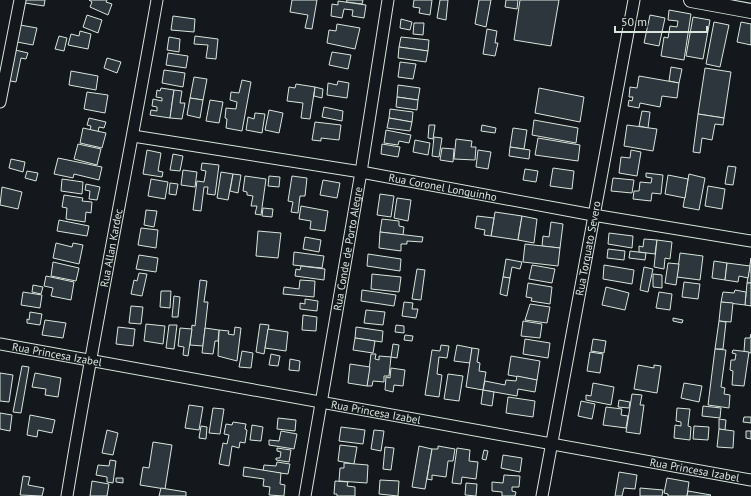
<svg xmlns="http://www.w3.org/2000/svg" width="751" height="496" font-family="'PT Sans',sans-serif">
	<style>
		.building { fill: #2c363c; stroke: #d8e6dc }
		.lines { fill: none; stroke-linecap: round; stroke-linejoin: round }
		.minor-casing { stroke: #d8e6dc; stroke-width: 13 }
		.tertiary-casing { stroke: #d8e6dc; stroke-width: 16 }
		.minor { stroke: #14181c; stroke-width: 11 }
		.tertiary { stroke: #14181c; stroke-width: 14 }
		.labels { text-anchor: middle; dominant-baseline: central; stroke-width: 3; stroke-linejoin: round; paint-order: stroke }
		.street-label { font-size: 11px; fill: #d8e6dc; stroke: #14181c }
	</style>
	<rect width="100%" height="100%" fill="#14181c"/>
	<g class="building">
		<polygon points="26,0 45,0 44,6 25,3"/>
		<polygon points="107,0 106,2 112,4 108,15 90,7 92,2 89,0"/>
		<polygon points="292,0 317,0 312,29 305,28 308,15 290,12"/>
		<polygon points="347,0 363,0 362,4 346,2"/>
		<polygon points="414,0 432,0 430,15 419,13 420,8 413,7"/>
		<polygon points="440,0 448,0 446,20 437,18"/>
		<polygon points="479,0 491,0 486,27 475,24"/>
		<polygon points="506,0 518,0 517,9 505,7"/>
		<polygon points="520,0 559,0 551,46 514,40"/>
		<polygon points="338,1 366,5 364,18 352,16 353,10 344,9 342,18 331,16 332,4 338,5"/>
		<polygon points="669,10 691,14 684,60 661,56 664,37 668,38 670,26 677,27 678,21 668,20"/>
		<polygon points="87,15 102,20 98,33 83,27"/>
		<polygon points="650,15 665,18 659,46 644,43"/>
		<polygon points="173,16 195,19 194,32 171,30"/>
		<polygon points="693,17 710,20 703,59 686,56"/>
		<polygon points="401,19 412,22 410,30 400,28"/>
		<polygon points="714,22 729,25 720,67 706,64"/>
		<polygon points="741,22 751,24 751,45 737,42"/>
		<polygon points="414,23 424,23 423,35 413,34"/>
		<polygon points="337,24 360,28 355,49 327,43 329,30 336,31"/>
		<polygon points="20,25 37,28 33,45 17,42"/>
		<polygon points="487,29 497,31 495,43 498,43 495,56 483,54"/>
		<polygon points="80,31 91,34 88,49 68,45 71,34 79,36"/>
		<polygon points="59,36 67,38 64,51 55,49"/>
		<polygon points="195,36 218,39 216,59 206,58 208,45 194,44"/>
		<polygon points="169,37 180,39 179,52 167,50"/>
		<polygon points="401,37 429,40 428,51 399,47"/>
		<polygon points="399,47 428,51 426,62 398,58"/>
		<polygon points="11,49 28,53 26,59 21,58 16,82 5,80"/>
		<polygon points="332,52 351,55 348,69 329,65"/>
		<polygon points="168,53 188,56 186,68 166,65"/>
		<polygon points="107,58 121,62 117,73 104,68"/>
		<polygon points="400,62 416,64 413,79 398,77"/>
		<polygon points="671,67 682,69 679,83 669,81"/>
		<polygon points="705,68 731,72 724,118 698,114"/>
		<polygon points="164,70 185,73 183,87 162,83"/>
		<polygon points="71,71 98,76 96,90 69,85"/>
		<polygon points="639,76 679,83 677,98 662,96 660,107 640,103 639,108 628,106 629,100 632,101 633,97 629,97 630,87 637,88"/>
		<polygon points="194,77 207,79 203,100 190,98"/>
		<polygon points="242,80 251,82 242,131 226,128 227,119 225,118 226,108 236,109 237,102 230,100 231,92 239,93"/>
		<polygon points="338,81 349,83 347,98 327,95 328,83 337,85"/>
		<polygon points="296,84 315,87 310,119 301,118 303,103 287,101 289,87 295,88"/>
		<polygon points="398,85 420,88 418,100 397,97"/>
		<polygon points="315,87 323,89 322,98 314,96"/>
		<polygon points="161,88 174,90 170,118 150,115 151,110 157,111 157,107 152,106 153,99 162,101 162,98 156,97 157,90 160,91"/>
		<polygon points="539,88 584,97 580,122 535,113"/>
		<polygon points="174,90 182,91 180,103 185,103 182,119 170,118"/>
		<polygon points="87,92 108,95 105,113 84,109"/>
		<polygon points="397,97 418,100 417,110 396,107"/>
		<polygon points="190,98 203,100 200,118 187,115"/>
		<polygon points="210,100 223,102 219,123 206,121"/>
		<polygon points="324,107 343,111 342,121 322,117"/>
		<polygon points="390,109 413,112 412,122 389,118"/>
		<polygon points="269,110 283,113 279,133 265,130"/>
		<polygon points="642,111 650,112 648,128 639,126"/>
		<polygon points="255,113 265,114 262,133 246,130 248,117 254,119"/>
		<polygon points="698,114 724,118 723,125 715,124 712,140 702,138 700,153 693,152"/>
		<polygon points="89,118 106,122 104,128 99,127 98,132 90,130 91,126 87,125"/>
		<polygon points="389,118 412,122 410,131 387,128"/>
		<polygon points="534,120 578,128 576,143 532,135"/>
		<polygon points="315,122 341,125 339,140 321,138 321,141 312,140"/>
		<polygon points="429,125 435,125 433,139 428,138"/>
		<polygon points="482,125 496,128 495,133 481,131"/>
		<polygon points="627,125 657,129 653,151 624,146"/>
		<polygon points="83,128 106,133 102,148 80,143"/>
		<polygon points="513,128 527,130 524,149 510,147"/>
		<polygon points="386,130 411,135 409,143 399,141 398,145 384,143"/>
		<polygon points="434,137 442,138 439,157 432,156"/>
		<polygon points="538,138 580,145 578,161 535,155"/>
		<polygon points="456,139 472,141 471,147 476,147 475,160 454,159"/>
		<polygon points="415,140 430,143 428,155 413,152"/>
		<polygon points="78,144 101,149 97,165 74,159"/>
		<polygon points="382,144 400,147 398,157 381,154"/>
		<polygon points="510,147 530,150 529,159 509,156"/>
		<polygon points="442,148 454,149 453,162 440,160"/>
		<polygon points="147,150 161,153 158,171 163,172 162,177 143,174"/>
		<polygon points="478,150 491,152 488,169 476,167"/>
		<polygon points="631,150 641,152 637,176 619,173 621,157 630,158"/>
		<polygon points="173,154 183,156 180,171 170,170"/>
		<polygon points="58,158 102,167 99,180 74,174 73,178 54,174"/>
		<polygon points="11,159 25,162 23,172 9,168"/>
		<polygon points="202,163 219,165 215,195 207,194 208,187 204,187 201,211 193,210 197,181 204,182 206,171 201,170"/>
		<polygon points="728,166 736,167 733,185 725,184"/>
		<polygon points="553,168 574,171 572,189 550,186"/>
		<polygon points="525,169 538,171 536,182 523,180"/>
		<polygon points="183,170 197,172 195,187 181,185"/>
		<polygon points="27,171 38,173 36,181 25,178"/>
		<polygon points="221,172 233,174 228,200 217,198"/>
		<polygon points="646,173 663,175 661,194 652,193 651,201 633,199 634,191 639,191 640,182 651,183 652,178 646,177"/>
		<polygon points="233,174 241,175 238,193 230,191"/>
		<polygon points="689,174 705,178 699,210 683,207"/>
		<polygon points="668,175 688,179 685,198 665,194"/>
		<polygon points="245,176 266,179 261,215 255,214 257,206 251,206 253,196 247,195 247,192 243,191"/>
		<polygon points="269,176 280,177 279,187 268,186"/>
		<polygon points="292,176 307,178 305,196 300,196 298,213 291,212 293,202 288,201"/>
		<polygon points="613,178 634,180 632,193 611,191"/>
		<polygon points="62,179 83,182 82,194 61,191"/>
		<polygon points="151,179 168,182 165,199 148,196"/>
		<polygon points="323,180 340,183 337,198 320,195"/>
		<polygon points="170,183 178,184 176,195 169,194"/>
		<polygon points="86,184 100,187 97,200 89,199 90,191 85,190"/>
		<polygon points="708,186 725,189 722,209 705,206"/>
		<polygon points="2,187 22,192 18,209 0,205"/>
		<polygon points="380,194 394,196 391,217 377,215"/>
		<polygon points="64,195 83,198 82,201 92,202 91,213 86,212 85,222 66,219 67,208 62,207"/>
		<polygon points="397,198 411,200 408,221 394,218"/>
		<polygon points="301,206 328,211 325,231 310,229 311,221 299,219"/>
		<polygon points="263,208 273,209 272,217 262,216"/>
		<polygon points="146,210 157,211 154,227 144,225"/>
		<polygon points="495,212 522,216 518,240 491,236"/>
		<polygon points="477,216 494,218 491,236 484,235 485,230 475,228"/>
		<polygon points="522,216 537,219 534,243 518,240"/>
		<polygon points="382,219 399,221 399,226 404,227 403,235 380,232"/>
		<polygon points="59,220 89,226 87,236 57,231"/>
		<polygon points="551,222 563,224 560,248 542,246 543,236 549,237"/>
		<polygon points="141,228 158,230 156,248 138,245"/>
		<polygon points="258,231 281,233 278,258 256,256"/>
		<polygon points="380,232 423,237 422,242 407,241 407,244 401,244 401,251 379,248"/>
		<polygon points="609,233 633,236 632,248 608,244"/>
		<polygon points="305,237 321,240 319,252 303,249"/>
		<polygon points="644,239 657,240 655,254 639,252 639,246 643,247"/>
		<polygon points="657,240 672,242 670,259 665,258 664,269 654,267"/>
		<polygon points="56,243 72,247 73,243 83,245 79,264 53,258"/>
		<polygon points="525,244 560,248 558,266 523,262"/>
		<polygon points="608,249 625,251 624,260 607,258"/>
		<polygon points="630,251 646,253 645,260 629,258"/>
		<polygon points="294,252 324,256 322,268 293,265"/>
		<polygon points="680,253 703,256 700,280 677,277"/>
		<polygon points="368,254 401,259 400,271 367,266"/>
		<polygon points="139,255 158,258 156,272 136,269"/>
		<polygon points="751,258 751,283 747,283"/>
		<polygon points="506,259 522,262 520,269 512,267 510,278 503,277"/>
		<polygon points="714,261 727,263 725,280 712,278"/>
		<polygon points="53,262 79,268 76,281 51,276"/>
		<polygon points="668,263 679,264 676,285 665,283"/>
		<polygon points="727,263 750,266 748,278 739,276 738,282 725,280"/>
		<polygon points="532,265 555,269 552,283 529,279"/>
		<polygon points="604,265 634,270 632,284 603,279"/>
		<polygon points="301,266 325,269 324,280 295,276 296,269 300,270"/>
		<polygon points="644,267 653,269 648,292 640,290"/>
		<polygon points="417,269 425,270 421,300 412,299"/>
		<polygon points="139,273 147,274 142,296 131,294 134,280 137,281"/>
		<polygon points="372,274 401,277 399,292 371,289"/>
		<polygon points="653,274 662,275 662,288 653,287"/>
		<polygon points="46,276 74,282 71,300 51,296 53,288 44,286"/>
		<polygon points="503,277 510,278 507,296 500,294"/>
		<polygon points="200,280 207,281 204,302 208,302 203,346 190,345 192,325 195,326"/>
		<polygon points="300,280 315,281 314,297 283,294 284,287 299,289"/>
		<polygon points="684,282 700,284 698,299 682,297"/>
		<polygon points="528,283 552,287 550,304 531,301 532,298 526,297"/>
		<polygon points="747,283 751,283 751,306 745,305"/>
		<polygon points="33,285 43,287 41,294 32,292"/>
		<polygon points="606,287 629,293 625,310 602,305"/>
		<polygon points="362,290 396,295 394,306 361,301"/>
		<polygon points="735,290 746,292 745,305 721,302 723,292 734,293"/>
		<polygon points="161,291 171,291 170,308 160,307"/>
		<polygon points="23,292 42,295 40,308 21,305"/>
		<polygon points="659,292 672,294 670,310 656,308"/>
		<polygon points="174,296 180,297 178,317 172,317"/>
		<polygon points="305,299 318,301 317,311 300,309 300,303 305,304"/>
		<polygon points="404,302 413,303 412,309 418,309 416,318 402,316"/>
		<polygon points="721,302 733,303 731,322 719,321"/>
		<polygon points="530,304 550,307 547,323 525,320"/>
		<polygon points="131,306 143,307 141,324 129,323"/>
		<polygon points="366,310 385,312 383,325 364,323"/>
		<polygon points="30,312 42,314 40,325 27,323 27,319 29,320"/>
		<polygon points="303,315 317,317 316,331 302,330"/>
		<polygon points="673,318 683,320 682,323 673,321"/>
		<polygon points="45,320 66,323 63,338 42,335"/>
		<polygon points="523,321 542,324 540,338 521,336"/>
		<polygon points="719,321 726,322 723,349 715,349"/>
		<polygon points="146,324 165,326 163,344 144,341"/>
		<polygon points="260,324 269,325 264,354 256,352"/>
		<polygon points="169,325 177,325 174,349 166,348"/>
		<polygon points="396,325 404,326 404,333 395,332"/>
		<polygon points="118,327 135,329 133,346 116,344"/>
		<polygon points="235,327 241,328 237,361 218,356 219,330 229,331 228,334 234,335"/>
		<polygon points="356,327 383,331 382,342 355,338"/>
		<polygon points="180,328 192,329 188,356 183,355 184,347 178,346"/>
		<polygon points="205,328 219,330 218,341 215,341 213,354 202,353"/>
		<polygon points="268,329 288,332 286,351 265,348"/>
		<polygon points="751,334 751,353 744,352 745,338 750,338"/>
		<polygon points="405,335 413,336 412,341 404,340"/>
		<polygon points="355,338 375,341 373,353 353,350"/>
		<polygon points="525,339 550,343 548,358 523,354"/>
		<polygon points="593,339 606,341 604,353 591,351"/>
		<polygon points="393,344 399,345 397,358 391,357"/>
		<polygon points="441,345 449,346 447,358 439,357 437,374 442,375 439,397 425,395 432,350 440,351"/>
		<polygon points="457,345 472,348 470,363 454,361"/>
		<polygon points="472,348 479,349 477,362 480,363 479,371 486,372 483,390 466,387"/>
		<polygon points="715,349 726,350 721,387 725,388 724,394 730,395 729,408 708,405"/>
		<polygon points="733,350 749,352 744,386 732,385 733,371 730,370 731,360 735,360 736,354 732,353"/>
		<polygon points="242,351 253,353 251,368 239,367"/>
		<polygon points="590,352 603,354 600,373 587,371"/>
		<polygon points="271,354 280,356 278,366 269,365"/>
		<polygon points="371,354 376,354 375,359 379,360 379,356 391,357 389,376 384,376 384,382 373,381 372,386 367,386"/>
		<polygon points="511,356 540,361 537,380 508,375"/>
		<polygon points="290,359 300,361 299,371 289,370"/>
		<polygon points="350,364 370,367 367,386 348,383"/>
		<polygon points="638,365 654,368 654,365 661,366 657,393 634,389"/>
		<polygon points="22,366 29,367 21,413 13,412"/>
		<polygon points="391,368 405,370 403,386 394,385 393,392 385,390 386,377 390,378"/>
		<polygon points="0,373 13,375 9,402 0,401"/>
		<polygon points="35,373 61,378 58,397 45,395 46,389 32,387"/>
		<polygon points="448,374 463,376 459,401 444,399"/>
		<polygon points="517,376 537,380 535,392 518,389 517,396 483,390 485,381 505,385 506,380 516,381"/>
		<polygon points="593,383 614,387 611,405 586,400 586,395 591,396"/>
		<polygon points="684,383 702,386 699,402 681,398"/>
		<polygon points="483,390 494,392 492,406 481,404"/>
		<polygon points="632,394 642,395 640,405 644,405 640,434 626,432"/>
		<polygon points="508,397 535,401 533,417 506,413"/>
		<polygon points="619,400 630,402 629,408 618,407"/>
		<polygon points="581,401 595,404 592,419 578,416"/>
		<polygon points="189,405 203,407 199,430 185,428"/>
		<polygon points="703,406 721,408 720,418 702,416"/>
		<polygon points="606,407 622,409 621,415 628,416 626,428 603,425"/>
		<polygon points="213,408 224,409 220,434 209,433"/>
		<polygon points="677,408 690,409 688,426 691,427 690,440 674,438 675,425 681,426 681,422 676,421"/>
		<polygon points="0,413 12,415 10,431 0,429"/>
		<polygon points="30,415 55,420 52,433 38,430 37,437 27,435"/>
		<polygon points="744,417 751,417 751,423 743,422"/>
		<polygon points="278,418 296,420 295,431 277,429"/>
		<polygon points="719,419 726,420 725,430 719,429"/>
		<polygon points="233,422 246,424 245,429 247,430 245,443 240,442 239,448 232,446 229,466 219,464 223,443 227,444 229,435 224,434 226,424 232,425"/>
		<polygon points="252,425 263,427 261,441 250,440"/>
		<polygon points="201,426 207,427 206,439 199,438"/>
		<polygon points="694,426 709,427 708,440 693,439"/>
		<polygon points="341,427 365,430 363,444 339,441"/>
		<polygon points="719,429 734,431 733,448 717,447"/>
		<polygon points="107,430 118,433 113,455 102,453"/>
		<polygon points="374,430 384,431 381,451 371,449"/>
		<polygon points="281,431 297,434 294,449 269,445 269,440 279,441"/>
		<polygon points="746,431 751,431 751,439 746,438"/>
		<polygon points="153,442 172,445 165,489 140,485 143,467 149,468"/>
		<polygon points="340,445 357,447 354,464 338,461"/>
		<polygon points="419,446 432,449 425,489 412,487"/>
		<polygon points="438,446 455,449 453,461 448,461 446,477 432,475 432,480 427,479 432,449 438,449"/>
		<polygon points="385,447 394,448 391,470 383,469"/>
		<polygon points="277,448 291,450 289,462 276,460 276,458 280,458 281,452 277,451"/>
		<polygon points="457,448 470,450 469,461 478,462 476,479 462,477 461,484 452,483"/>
		<polygon points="484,450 488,451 486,460 482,459"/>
		<polygon points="503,455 522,458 520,472 501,468"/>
		<polygon points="110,460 116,461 113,483 107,482 107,477 96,475 98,465 109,466"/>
		<polygon points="277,462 290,464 288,474 263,471 264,465 276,466"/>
		<polygon points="344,463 368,465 367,483 339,481 340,468 344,468"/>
		<polygon points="244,467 281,473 280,484 285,485 284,496 269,495 270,487 263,486 264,479 243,476"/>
		<polygon points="619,472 637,475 635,489 624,488 622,496 615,496"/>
		<polygon points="504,475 520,476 519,487 512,487 512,491 516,492 515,496 502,496 502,492 492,491 492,482 503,483"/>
		<polygon points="23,476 30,477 28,485 44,488 42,496 20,495"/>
		<polygon points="116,478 123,478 123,483 116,482"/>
		<polygon points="667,478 689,482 687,496 668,496 668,494 664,493"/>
		<polygon points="380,480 399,481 398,496 379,494"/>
		<polygon points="92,481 109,484 107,496 90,496"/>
		<polygon points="335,481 348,482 347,486 355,487 355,496 337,496 337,494 334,494"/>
		<polygon points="466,483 477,484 476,496 465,495"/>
		<polygon points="161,488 186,492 186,496 159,496"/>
		<polygon points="640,488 663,490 662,496 640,496"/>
		<polygon points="688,491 711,495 710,496 687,496"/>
	</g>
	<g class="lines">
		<g class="minor-casing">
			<g id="minor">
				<polyline points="0,102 20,0"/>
				<path id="s1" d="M133,136L361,172L593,215L751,241"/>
				<path id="s2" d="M0,344L751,480"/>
				<path id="s3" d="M67,496C94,330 128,166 157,0"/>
				<path id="s4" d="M305,496L361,172L388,0"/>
				<path id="s5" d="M542,496L634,0"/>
			</g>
		</g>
		<g class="tertiary-casing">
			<polyline id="tertiary" points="691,0 751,11"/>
		</g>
		<use href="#minor" class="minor"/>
		<use href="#tertiary" class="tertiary"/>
	</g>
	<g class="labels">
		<g class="street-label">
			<text stroke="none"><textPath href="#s1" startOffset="314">Rua Coronel Longuinho</textPath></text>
			<text stroke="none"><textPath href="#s3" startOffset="252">Rua Allan Kardec</textPath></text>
			<text stroke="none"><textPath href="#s4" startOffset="251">Rua Conde de Porto Alegre</textPath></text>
			<text stroke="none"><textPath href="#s5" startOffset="252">Rua Torquato Severo</textPath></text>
			<text stroke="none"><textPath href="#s2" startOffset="58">Rua Princesa Izabel</textPath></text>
			<text stroke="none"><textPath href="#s2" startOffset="382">Rua Princesa Izabel</textPath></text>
			<text stroke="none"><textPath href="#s2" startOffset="706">Rua Princesa Izabel</textPath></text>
		</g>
	</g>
	<path d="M615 26v6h92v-6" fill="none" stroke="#d8e6dc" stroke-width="2"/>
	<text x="621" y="26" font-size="12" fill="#d8e6dc" stroke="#14181c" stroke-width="3" paint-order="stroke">50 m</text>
</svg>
